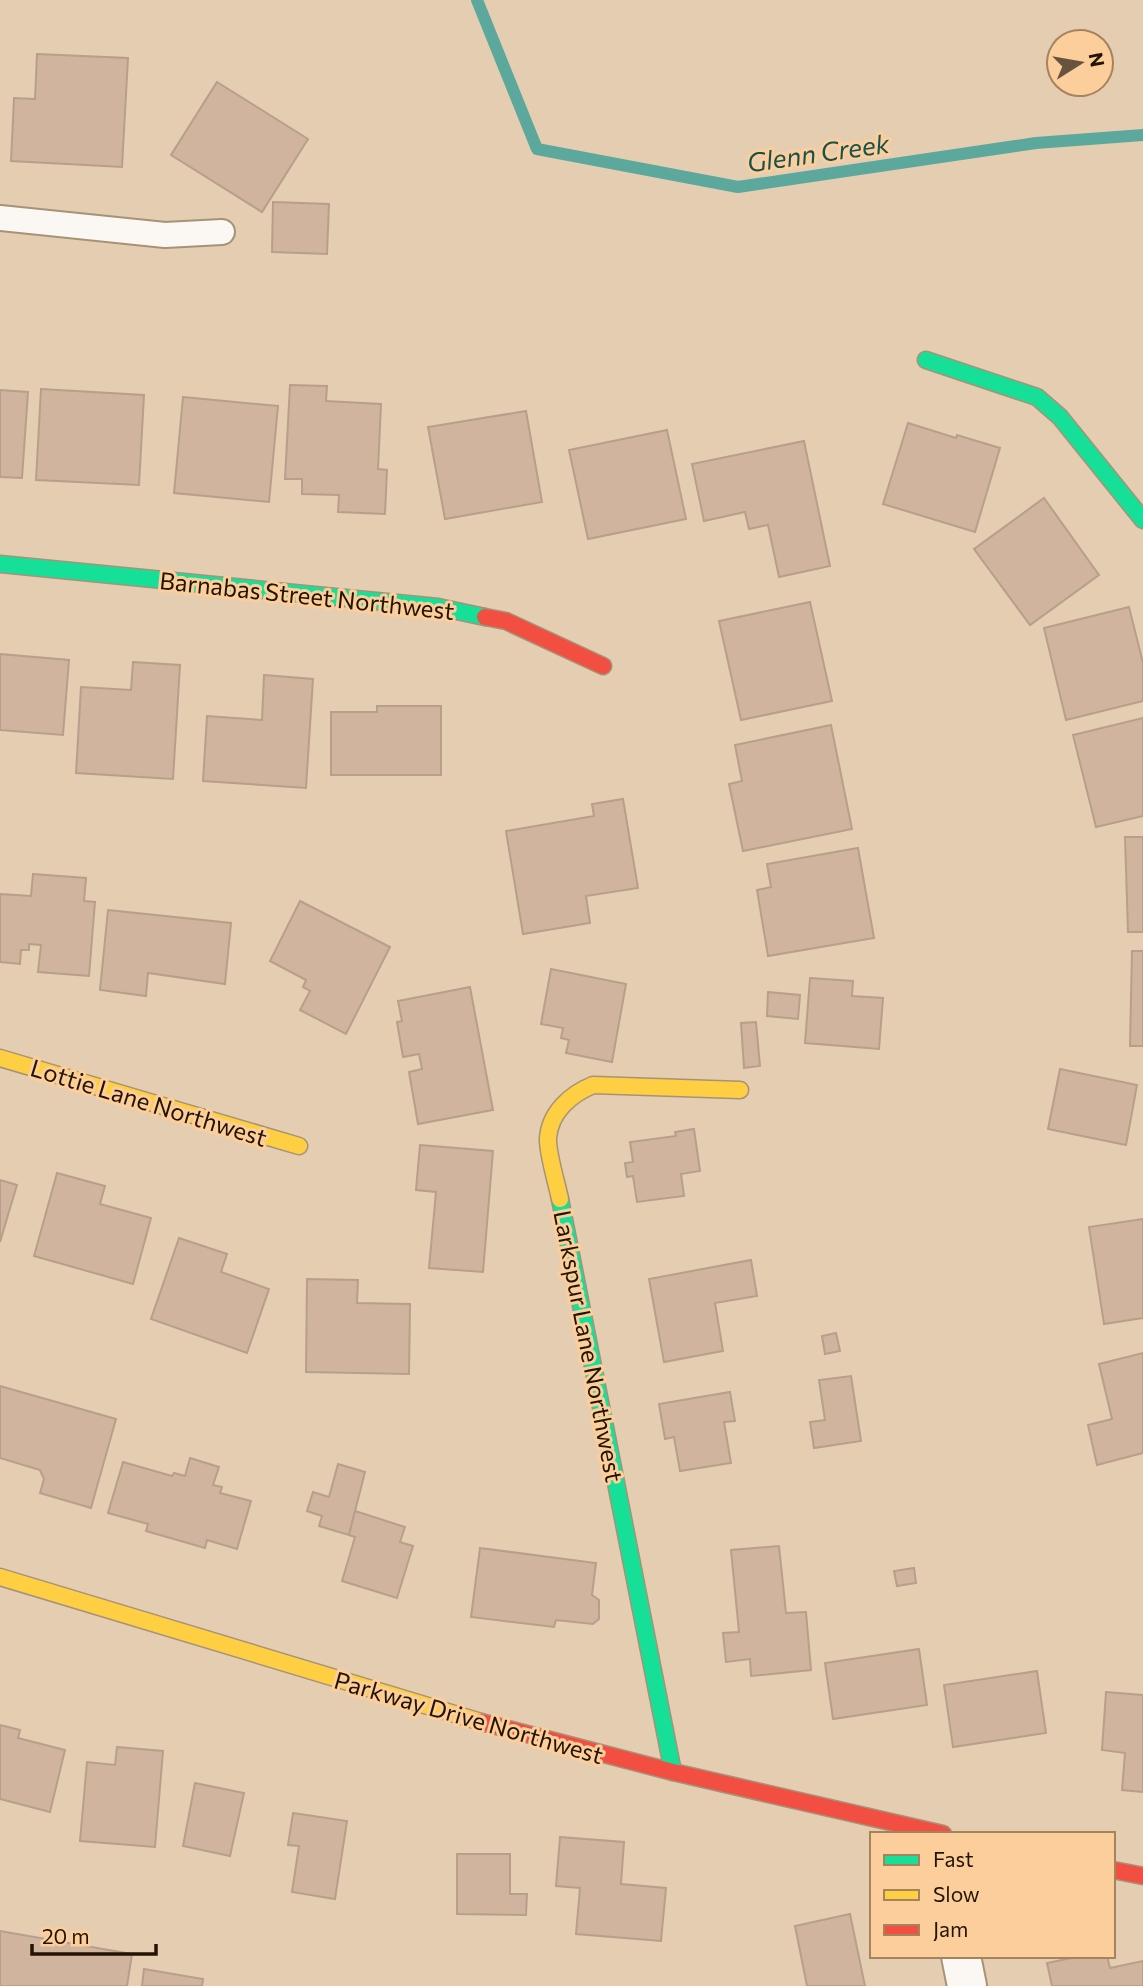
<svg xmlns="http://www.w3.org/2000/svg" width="1143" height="1986" font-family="Commissioner,sans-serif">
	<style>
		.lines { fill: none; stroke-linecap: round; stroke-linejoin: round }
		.stream { stroke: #5ca89c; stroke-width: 12 }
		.building { fill: #d0b49d; stroke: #b79f8b; stroke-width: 2 }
		.lane-casing { stroke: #a69278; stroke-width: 28 }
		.street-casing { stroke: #a69278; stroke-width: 42 }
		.fast-casing { stroke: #a69278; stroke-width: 19 }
		.slow-casing { stroke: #a69278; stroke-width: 19 }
		.jam-casing { stroke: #a69278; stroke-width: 19 }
		.lane { stroke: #fbf8f3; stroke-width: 24 }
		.street { stroke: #fbf8f3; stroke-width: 38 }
		.fast { stroke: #16e098; stroke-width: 16 }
		.slow { stroke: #ffcf43; stroke-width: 16 }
		.jam { stroke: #f24e42; stroke-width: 16 }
		.labels { text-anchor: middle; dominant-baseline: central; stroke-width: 6; stroke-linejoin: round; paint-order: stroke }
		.street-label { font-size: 24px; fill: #231301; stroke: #fbce9b }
		.water-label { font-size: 26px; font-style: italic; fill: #13524f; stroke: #fbce9b }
	</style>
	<rect width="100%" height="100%" fill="#e5cdb1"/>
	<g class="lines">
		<polyline class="stream" points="477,0 537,149 738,187 1036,143 1143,135"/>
	</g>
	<g class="building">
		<polygon points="37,54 128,58 122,167 11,161 14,98 35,99"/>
		<polygon points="217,82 308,139 262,212 171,155"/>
		<polygon points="273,202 329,204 327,254 272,252"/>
		<polygon points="290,385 327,386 326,401 381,404 378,469 387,470 385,514 338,512 339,495 302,494 302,479 285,479"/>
		<polygon points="41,389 144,395 139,485 36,480"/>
		<polygon points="0,390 28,392 22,478 0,477"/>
		<polygon points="183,397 278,406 269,502 174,493"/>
		<polygon points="526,411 542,502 445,519 428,427"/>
		<polygon points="908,423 956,438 957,435 1000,448 975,532 883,504"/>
		<polygon points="667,430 686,519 588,539 569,450"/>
		<polygon points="804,441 830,566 779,577 768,525 749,529 745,512 704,521 692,464"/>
		<polygon points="1044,498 1099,575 1030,625 974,549"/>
		<polygon points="810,602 832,701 741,720 719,621"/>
		<polygon points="1129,607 1143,663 1143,701 1066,720 1044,628"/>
		<polygon points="0,654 69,660 63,735 0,730"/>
		<polygon points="133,662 180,665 173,779 76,773 81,687 131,690"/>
		<polygon points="264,675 313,679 306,788 203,781 207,716 262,720"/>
		<polygon points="377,706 441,706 441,775 331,775 331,712 377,712"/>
		<polygon points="1143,718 1143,816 1096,827 1073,735"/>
		<polygon points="831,725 852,829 743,851 729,784 742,781 735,745"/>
		<polygon points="623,799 638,888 586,896 590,923 523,934 506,831 594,816 592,804"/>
		<polygon points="1125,837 1143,837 1143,932 1128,932"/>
		<polygon points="858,848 874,938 768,956 757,890 771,887 767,864"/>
		<polygon points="33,874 86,878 84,901 95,902 89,976 38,972 41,945 29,944 29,950 21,950 20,964 0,962 0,894 31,896"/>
		<polygon points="300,901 390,947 346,1034 300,1010 310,991 303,987 306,980 270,961"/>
		<polygon points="108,910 231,923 225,984 148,973 146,996 100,990"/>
		<polygon points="1132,951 1143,951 1143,1046 1130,1046"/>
		<polygon points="551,969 626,984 612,1062 566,1053 569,1040 561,1038 563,1028 541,1024"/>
		<polygon points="810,978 853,981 852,996 883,998 879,1049 805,1043"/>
		<polygon points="470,987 493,1110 418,1124 409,1072 422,1069 419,1054 403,1057 397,1022 402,1021 398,1001"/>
		<polygon points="768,992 800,995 798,1019 767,1016"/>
		<polygon points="756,1022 760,1066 744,1068 741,1023"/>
		<polygon points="1060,1069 1137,1085 1126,1145 1048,1129"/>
		<polygon points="694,1129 700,1171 681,1174 684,1196 637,1202 633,1176 627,1177 625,1163 633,1162 630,1142 676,1136 675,1132"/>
		<polygon points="420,1145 493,1151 483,1272 429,1268 436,1192 416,1190"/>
		<polygon points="57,1173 105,1186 100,1204 151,1218 133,1284 34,1256"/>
		<polygon points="0,1180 17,1185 0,1242"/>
		<polygon points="1143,1219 1143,1318 1104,1324 1089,1227"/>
		<polygon points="179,1238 227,1254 221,1272 269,1289 247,1353 151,1319"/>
		<polygon points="751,1260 757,1296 715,1303 723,1351 664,1362 649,1279"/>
		<polygon points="307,1279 358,1280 357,1303 410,1304 409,1374 306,1372"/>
		<polygon points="836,1333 840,1351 825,1354 822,1336"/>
		<polygon points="1143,1353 1143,1453 1097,1465 1088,1425 1112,1419 1099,1364"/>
		<polygon points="851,1376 861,1441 814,1448 810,1422 825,1420 819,1380"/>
		<polygon points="0,1386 116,1419 91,1508 40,1493 44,1479 40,1470 0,1458"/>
		<polygon points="730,1392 735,1421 724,1422 731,1463 680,1471 674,1437 665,1439 659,1404"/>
		<polygon points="190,1458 219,1467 213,1485 222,1487 220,1493 251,1501 237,1549 207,1540 205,1548 146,1531 148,1524 108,1513 123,1462 172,1476 174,1473 185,1476"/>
		<polygon points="338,1464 365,1472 349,1535 319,1526 322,1516 307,1511 313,1492 329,1497"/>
		<polygon points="355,1511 405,1527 400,1542 413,1546 397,1598 342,1581 355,1537 349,1535"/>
		<polygon points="779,1546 786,1613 806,1612 811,1670 751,1676 750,1659 726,1662 723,1633 739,1632 731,1550"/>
		<polygon points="480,1548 596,1563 592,1595 599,1600 599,1619 593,1624 556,1620 554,1627 471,1617"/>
		<polygon points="914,1568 916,1583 897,1586 894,1571"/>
		<polygon points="919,1649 927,1705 833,1719 825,1663"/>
		<polygon points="1037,1671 1046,1733 953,1747 944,1685"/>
		<polygon points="1106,1692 1143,1695 1143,1792 1122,1790 1125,1753 1102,1750"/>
		<polygon points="0,1725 20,1730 18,1738 65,1750 50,1812 0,1799"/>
		<polygon points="117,1747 163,1751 155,1847 80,1841 87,1762 115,1765"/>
		<polygon points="195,1783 244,1793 230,1856 183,1846"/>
		<polygon points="293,1813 347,1821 335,1899 292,1892 299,1846 288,1845"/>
		<polygon points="560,1837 624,1842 621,1884 666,1888 661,1941 576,1934 580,1888 556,1886"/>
		<polygon points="457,1854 510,1854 510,1894 527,1894 526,1915 457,1914"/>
		<polygon points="850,1914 865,1986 807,1986 795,1926"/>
		<polygon points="0,1931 132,1954 127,1986 0,1986"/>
		<polygon points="1081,1956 1107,1956 1110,1968 1143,1961 1143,1986 1052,1986 1047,1963"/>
		<polygon points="144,1969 203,1979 202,1986 142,1986"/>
	</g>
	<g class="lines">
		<g class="lane-casing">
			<polyline id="lane" points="0,218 165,235 222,232"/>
		</g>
		<g class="street-casing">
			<polyline id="street" points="961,1956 967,1986"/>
		</g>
		<g class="fast-casing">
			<g id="fast">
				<polyline points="926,360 1037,397 1060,417 1143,520"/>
				<polyline points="0,564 438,607 485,617"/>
				<polyline points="560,1199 673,1772"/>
			</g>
		</g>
		<g class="slow-casing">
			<g id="slow">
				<polyline points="0,1058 299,1146"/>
				<path d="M560,1199C557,1184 547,1152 548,1138C550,1112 571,1094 593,1085L740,1090"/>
				<polyline points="0,1577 481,1722"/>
			</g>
		</g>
		<g class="jam-casing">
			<g id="jam">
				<polyline points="485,617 506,621 603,666"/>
				<polyline points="481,1722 673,1772 943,1834"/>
				<polyline points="1113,1870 1143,1876"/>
			</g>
		</g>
		<use href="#lane" class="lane"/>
		<use href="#street" class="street"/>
		<use href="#fast" class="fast"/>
		<use href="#slow" class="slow"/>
		<use href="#jam" class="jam"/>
	</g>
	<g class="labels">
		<g class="street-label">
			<text transform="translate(307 595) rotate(6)">Barnabas Street Northwest</text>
			<text transform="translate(149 1102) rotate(17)">Lottie Lane Northwest</text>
			<text transform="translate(589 1346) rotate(79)">Larkspur Lane Northwest</text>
			<text transform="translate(469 1717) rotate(16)">Parkway Drive Northwest</text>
		</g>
		<g class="water-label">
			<text transform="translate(818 152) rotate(-8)">Glenn Creek</text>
		</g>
	</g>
	<rect x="870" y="1832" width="245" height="126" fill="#fbce9b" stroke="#a5835d" stroke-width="2"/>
	<rect x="884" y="1855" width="35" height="10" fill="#16e098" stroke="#a5835d" stroke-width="2"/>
	<text x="933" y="1867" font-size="21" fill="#231301">Fast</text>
	<rect x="884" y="1890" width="35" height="10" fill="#ffcf43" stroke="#a5835d" stroke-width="2"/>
	<text x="933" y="1902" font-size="21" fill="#231301">Slow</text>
	<rect x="884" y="1925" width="35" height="10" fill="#f24e42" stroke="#a5835d" stroke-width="2"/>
	<text x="933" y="1937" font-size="21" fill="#231301">Jam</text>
	<g transform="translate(1080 63) rotate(79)"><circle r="33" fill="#fbce9b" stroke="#a5835d" stroke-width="2"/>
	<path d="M0-5L12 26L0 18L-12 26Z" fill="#67543f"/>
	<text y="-10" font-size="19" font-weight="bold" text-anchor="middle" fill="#231301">N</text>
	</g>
	<path d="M32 1944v10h124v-10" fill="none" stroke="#231301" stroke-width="3.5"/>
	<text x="42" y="1944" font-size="21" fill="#231301" stroke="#fbce9b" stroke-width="5" paint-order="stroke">20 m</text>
</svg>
